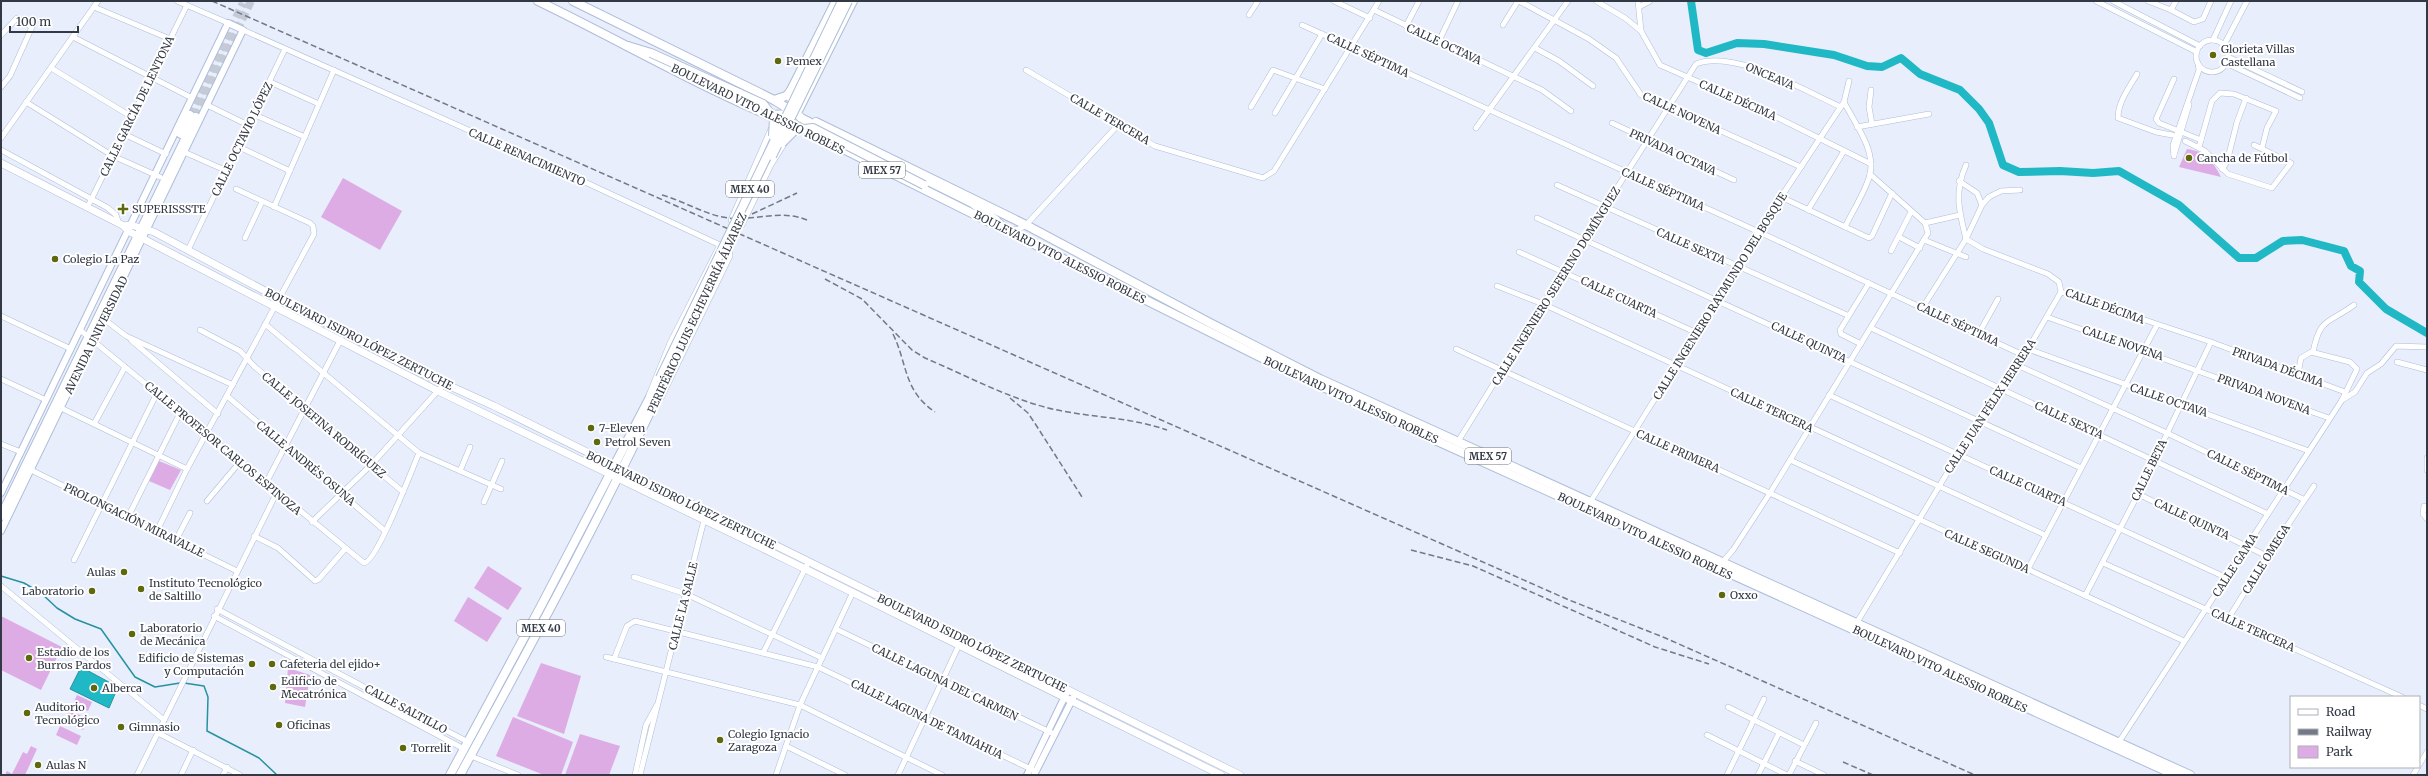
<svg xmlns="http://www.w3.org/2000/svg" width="2428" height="776" font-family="Merriweather,serif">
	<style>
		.green { fill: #deace5 }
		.water { fill: #21b8c6; stroke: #26929f }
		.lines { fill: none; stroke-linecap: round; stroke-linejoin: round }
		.stream { stroke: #26929f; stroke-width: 1.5 }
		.river { stroke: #21b8c6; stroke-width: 8 }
		.primary-tunnel { stroke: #c4cad6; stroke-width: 8; stroke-dasharray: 8 4; stroke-linecap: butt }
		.minor-casing { stroke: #aebdda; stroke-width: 6 }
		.tertiary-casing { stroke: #aebdda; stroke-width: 8 }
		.secondary-casing { stroke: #aebdda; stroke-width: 8 }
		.primary-casing { stroke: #aebdda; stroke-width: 10 }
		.trunk-casing { stroke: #aebdda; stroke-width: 10 }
		.minor { stroke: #fff; stroke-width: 5 }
		.tertiary { stroke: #fff; stroke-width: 6 }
		.secondary { stroke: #fff; stroke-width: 7 }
		.primary { stroke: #fff; stroke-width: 8 }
		.trunk { stroke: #fff; stroke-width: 8 }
		.rail { stroke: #737986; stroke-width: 1.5; stroke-dasharray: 6 3; stroke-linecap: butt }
		.trunk-bridge-casing { stroke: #aebdda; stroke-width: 10; stroke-linecap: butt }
		.trunk-bridge { stroke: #fff; stroke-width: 8 }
		.poi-dot { fill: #5e690e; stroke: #fff; stroke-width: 1.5 }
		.labels { text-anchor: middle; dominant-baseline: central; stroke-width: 4; stroke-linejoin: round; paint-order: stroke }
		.shield { fill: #fff; stroke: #70747c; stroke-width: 1 }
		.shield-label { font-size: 10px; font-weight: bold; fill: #323844 }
		.street-label { font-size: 11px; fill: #323844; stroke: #fff }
		.poi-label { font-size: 11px; fill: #323844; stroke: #fff; text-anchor: start }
	</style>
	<rect width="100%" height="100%" fill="#e8eefb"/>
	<g class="green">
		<path d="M2187,149C2206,151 2213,162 2221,177L2179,167Z"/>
		<polygon points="343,178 402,211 380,250 321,217"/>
		<polygon points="159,461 181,470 170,490 149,481"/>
		<polygon points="488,566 522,588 508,610 474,588"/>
		<polygon points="468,597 502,618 487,642 454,621"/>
		<polygon points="1,616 62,647 41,690 1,670"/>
		<polygon points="541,663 581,676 564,734 517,716"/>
		<polygon points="288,668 310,675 305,707 285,703"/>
		<polygon points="77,695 92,702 88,711 73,704"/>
		<polygon points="69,710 88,719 83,730 64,721"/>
		<polygon points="513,717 573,742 561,775 544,775 496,756"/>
		<polygon points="60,726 81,736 77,745 56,735"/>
		<polygon points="580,734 620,746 609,775 565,775"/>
		<polygon points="31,746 37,749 25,775 5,775 7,771 12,774 23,752 27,754"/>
	</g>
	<polygon class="water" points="81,667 118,687 109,708 70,689"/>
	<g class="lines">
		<g class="stream">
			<polyline points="1,576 24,583 41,593 57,608 75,619 101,629 135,677 155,687 180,683"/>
			<polyline points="184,683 204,686 208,697 207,731 259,758 277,775"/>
		</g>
		<polyline class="river" points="1691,1 1698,50 1706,53 1737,43 1764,44 1834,55 1867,66 1882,67 1901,58 1920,74 1960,90 1979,109 1989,123 2003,165 2019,172 2060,171 2093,173 2119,171 2179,205 2239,258 2256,258 2283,241 2302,240 2344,251 2351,266 2360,271 2359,282 2386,309 2427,333"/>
		<g class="primary-tunnel">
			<polyline points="190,115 243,3"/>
			<polyline points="196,117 251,1"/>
		</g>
		<g class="minor-casing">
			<g id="minor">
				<polyline points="177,1 228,23"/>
				<polyline points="1334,1 1370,18"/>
				<polyline points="1519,1 1589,39 1616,58 1641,95 1801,167"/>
				<polyline points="1596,1 1625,18 1641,31"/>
				<polyline points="1638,1 1641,31 1660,65 1758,108 1871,164"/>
				<polyline points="2096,1 2197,52"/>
				<polyline points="2113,1 2200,46"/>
				<polyline points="2148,1 2171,10 2194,22 2203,19 2211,1"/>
				<polyline points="94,7 170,39"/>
				<polyline points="1639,7 1650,1"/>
				<polyline points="1374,10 1542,90 1571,111"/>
				<polyline points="2171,10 2176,1"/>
				<polyline points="1249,15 1258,1"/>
				<polyline points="1302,25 1759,232 2023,355"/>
				<polyline points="1503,25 1518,1"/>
				<polyline points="1406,26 1419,1"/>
				<polyline points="243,30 572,176 720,245"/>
				<polyline points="1,35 17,18 32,27 10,76 1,87"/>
				<polyline points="73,37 192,98"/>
				<polyline points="2213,40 2231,1"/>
				<circle cx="2212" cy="56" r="16"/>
				<polyline points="1439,41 1458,1"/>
				<polyline points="2224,45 2247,1"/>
				<polyline points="1535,48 1559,61 1593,86"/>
				<polyline points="2228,57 2302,92"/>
				<polyline points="2226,63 2300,98"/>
				<polyline points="51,68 132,117"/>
				<polyline points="1026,70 1155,146 1263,178 1274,171 1379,1"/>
				<path d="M2137,74C2129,88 2118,102 2118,118L2156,132L2172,135"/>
				<polyline points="2174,79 2156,119 2159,123 2201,140"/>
				<polyline points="270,82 319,104"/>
				<polyline points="1871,90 1869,107 1872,124"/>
				<polyline points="26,102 113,156 160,177"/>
				<path d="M1844,102C1854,122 1876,150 1870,174C1866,191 1853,210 1845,227"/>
				<polyline points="207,105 250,126"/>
				<polyline points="1251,107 1273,70 1325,89"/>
				<polyline points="1275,113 1322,34"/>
				<polyline points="255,115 305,137"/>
				<polyline points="1612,123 1734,180"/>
				<polyline points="1857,127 1929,114"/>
				<polyline points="1476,128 1568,1"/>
				<polyline points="771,129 731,220 735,227 738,228 742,225 771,165 786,141"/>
				<polyline points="124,134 166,154"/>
				<polyline points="1,138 98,1"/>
				<polyline points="2185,141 2205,151 2228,174 2272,188 2291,163 2254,145"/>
				<polyline points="239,147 290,171"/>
				<polyline points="2199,147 2212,101 2220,93 2234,94 2276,111 2267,128 2262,148"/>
				<polyline points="1,150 108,208 116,215 119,224"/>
				<polyline points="184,152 227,171"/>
				<polyline points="2174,155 2189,105"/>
				<polyline points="2174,156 2173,145 2199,70 2198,63"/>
				<polyline points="2222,169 2227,162 2237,122 2246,98"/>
				<polyline points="1959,181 1977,193 1982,205"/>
				<polyline points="1557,185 1847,315"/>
				<polyline points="1781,197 1869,238 1872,236 1892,193"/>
				<polyline points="274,207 334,70"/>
				<polyline points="87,208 187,5"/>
				<polyline points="1808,210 1844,151"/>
				<polyline points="1537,218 2081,468"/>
				<polyline points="1925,223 1960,215"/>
				<polyline points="1008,230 1019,229 1026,225 1118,125"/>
				<polyline points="1899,237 1920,248"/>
				<polyline points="245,238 262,202"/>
				<path d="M1966,239C1959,211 1954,192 1966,165"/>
				<polyline points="1924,240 1966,257"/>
				<polyline points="188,250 285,49"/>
				<polyline points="1891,251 1911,212"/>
				<polyline points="1519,252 1697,333"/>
				<polyline points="1497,286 1543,304 2045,535"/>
				<polyline points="2061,292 2211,342 2345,392"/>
				<polyline points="1923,307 1966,239 1982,205 1989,197 2001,191 2020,190"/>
				<polyline points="1,316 71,349"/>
				<polyline points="2047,317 2329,418"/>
				<polyline points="104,319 126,336 233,385"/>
				<polyline points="265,324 419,453 501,489"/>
				<polyline points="1871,328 2268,514"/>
				<path d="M80,330L364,563C377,562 412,469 419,453"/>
				<polyline points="200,330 240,351 255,367 403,492"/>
				<polyline points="1979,333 1998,299"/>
				<polyline points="131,340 218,414"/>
				<polyline points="1861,344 1841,334 1840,330 1869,283"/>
				<polyline points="1456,349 1900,553"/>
				<polyline points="2028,349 2309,451"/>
				<path d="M2313,352C2320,317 2328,324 2354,305"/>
				<polyline points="2397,362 2427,370"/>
				<polyline points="2017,365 2167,433 2303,499"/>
				<polyline points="1,379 46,400"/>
				<polyline points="649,395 670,343 720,245 729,250 730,256 661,398"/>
				<polyline points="1829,395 2227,578"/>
				<polyline points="227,396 385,531"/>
				<polyline points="2342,400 2355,392 2367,373 2381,364 2396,346 2427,347"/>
				<polyline points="61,408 187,469"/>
				<polyline points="94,424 125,367"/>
				<path d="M1457,443L1543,304L1696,64C1735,49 1805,91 1841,107"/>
				<polyline points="1,444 21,452"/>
				<polyline points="2427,458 2427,470"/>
				<polyline points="1790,460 2184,641"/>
				<polyline points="31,470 237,571"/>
				<polyline points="460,471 470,447"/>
				<polyline points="266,483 341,339"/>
				<polyline points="2138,494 2267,556"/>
				<polyline points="207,501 239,463"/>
				<polyline points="484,502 502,461"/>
				<polyline points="1589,504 1781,197 1844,102 1849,81"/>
				<polyline points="2424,506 2423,514 2427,519"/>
				<polyline points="128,517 180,413"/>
				<polyline points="312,522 372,464 445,383"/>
				<polyline points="157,531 187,469 314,234 313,226 310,223 236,189"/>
				<polyline points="254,536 278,548 315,581 319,579 345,549"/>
				<polyline points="176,540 190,513"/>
				<polyline points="74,560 157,393"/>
				<polyline points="2103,563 2402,697"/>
				<polyline points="1721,564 1733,550 1770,493 1928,233 1925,223 1870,174"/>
				<polyline points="2028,569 2157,325"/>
				<polyline points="634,577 686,594 822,658"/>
				<polyline points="1,586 164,720"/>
				<polyline points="2085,596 2138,494 2211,342"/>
				<polyline points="217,609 468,742"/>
				<polyline points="214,616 464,749"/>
				<polyline points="2228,619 2267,556 2314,486"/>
				<polyline points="1856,624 1958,455 2028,349 2061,292 2059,282 2048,274 1983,249 1966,239"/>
				<polyline points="836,629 1054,734"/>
				<polyline points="763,653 808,563"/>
				<polyline points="606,657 800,705 942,775"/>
				<polyline points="614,659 627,626 635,621 818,667 1033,770"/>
				<polyline points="2419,705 2427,709"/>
				<polyline points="1728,707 1804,745"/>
				<polyline points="158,733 240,775"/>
				<polyline points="1707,735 1787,775"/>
				<polyline points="2117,745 2309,451 2342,400 2357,369 2350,362 2311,352 2301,358 2298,374"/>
				<polyline points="786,746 845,775"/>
				<polyline points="471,756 518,775"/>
				<polyline points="1795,761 1824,775"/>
				<polyline points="2419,765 2427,752"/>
				<polyline points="137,775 277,492"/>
				<polyline points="181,775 193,750"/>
				<polyline points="223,775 227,767"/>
				<polyline points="635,775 646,725 657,705"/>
				<polyline points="640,775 706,512"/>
				<polyline points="776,775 800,705 853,592"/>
				<polyline points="898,775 959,645"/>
				<polyline points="1727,775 1764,699"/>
				<polyline points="1758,775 1779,733"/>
				<polyline points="1789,775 1816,723"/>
				<polyline points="2413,775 2418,767"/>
			</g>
		</g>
		<g class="tertiary-casing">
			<g id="tertiary">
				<polyline points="1,493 228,23 243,30 1,531"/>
				<polyline points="1027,775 1066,694"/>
				<polyline points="1034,775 1073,698"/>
			</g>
		</g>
		<g class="secondary-casing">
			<g id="secondary">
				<polyline points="1,163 124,226 128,231 438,391 791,562 1221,775"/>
				<polyline points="124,226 131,225 154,232 408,367 494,406 1240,775"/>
			</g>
		</g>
		<g class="primary-casing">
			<g id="primary">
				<path d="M538,1C627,44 715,96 807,131L1258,356L1437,441L2175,775"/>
				<polyline points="573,1 774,100 795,113"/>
				<polyline points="816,122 1026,225 1210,323 1320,379 2190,775"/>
				<polyline points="181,134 190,115"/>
				<polyline points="1,516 196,117"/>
			</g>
		</g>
		<g class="trunk-casing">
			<g id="trunk">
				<polyline points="628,46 651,53"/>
				<polyline points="790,92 793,109 801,118 972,203 996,220"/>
				<polyline points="774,100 786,96 790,92 836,1"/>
				<polyline points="799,109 853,1"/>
				<polyline points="768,115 793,114"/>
				<polyline points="993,219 1008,230"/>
				<polyline points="450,775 541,606 660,378"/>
				<path d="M460,775C536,636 611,498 677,355"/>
			</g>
		</g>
		<use href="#minor" class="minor"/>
		<use href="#tertiary" class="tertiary"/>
		<use href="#secondary" class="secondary"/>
		<use href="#primary" class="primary"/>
		<use href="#trunk" class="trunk"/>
		<g class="rail">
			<polyline points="212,1 1569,600 1663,637 1975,775"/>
			<path d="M662,195C684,201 705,215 728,218C756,221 780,209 807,220"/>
			<polyline points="752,214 797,193"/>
			<path d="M825,279L862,299L912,350L925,358C965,375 1006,397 1048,408C1089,418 1126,416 1167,430"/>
			<path d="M893,334C908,365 903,390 935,412"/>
			<polyline points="1010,398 1028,413 1036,425 1082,497"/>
			<polyline points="1411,550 1473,566 1655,647 1709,664"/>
			<polyline points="1843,762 1873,775"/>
		</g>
		<g class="trunk-bridge-casing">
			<g id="trunk-bridge">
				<polyline points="651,53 763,104 774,118 773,136"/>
				<polyline points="782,143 795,130 813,128 924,185"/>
				<polyline points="772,156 848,1"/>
				<polyline points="660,378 842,1"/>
			</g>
		</g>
		<use href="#trunk-bridge" class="trunk-bridge"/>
	</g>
	<g class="poi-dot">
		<circle cx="2213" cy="55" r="4"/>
		<circle cx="778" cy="61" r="4"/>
		<circle cx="2189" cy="158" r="4"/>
		<path d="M121 203h4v4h4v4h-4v4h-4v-4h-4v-4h4z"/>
		<circle cx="55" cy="259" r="4"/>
		<circle cx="591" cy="428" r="4"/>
		<circle cx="597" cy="442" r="4"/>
		<circle cx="124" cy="572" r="4"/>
		<circle cx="141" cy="589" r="4"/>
		<circle cx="92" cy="591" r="4"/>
		<circle cx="1722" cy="595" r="4"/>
		<circle cx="132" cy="634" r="4"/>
		<circle cx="29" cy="658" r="4"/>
		<circle cx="252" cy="664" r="4"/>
		<circle cx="272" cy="664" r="4"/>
		<circle cx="273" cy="687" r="4"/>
		<circle cx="94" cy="688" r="4"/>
		<circle cx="27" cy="713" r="4"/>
		<circle cx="279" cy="725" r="4"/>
		<circle cx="121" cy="727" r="4"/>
		<circle cx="720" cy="740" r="4"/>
		<circle cx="403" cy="748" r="4"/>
		<circle cx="38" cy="765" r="4"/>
	</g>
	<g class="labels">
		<g class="shield">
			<rect x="859" y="162" width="46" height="16" rx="3"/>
			<rect x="726" y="181" width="48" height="16" rx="3"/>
			<rect x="1465" y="448" width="46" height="16" rx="3"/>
			<rect x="517" y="620" width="48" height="16" rx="3"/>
		</g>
		<g class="shield-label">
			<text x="882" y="170">MEX 57</text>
			<text x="750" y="189">MEX 40</text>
			<text x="1488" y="456">MEX 57</text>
			<text x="541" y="628">MEX 40</text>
		</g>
		<g class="street-label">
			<text transform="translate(1444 44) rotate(25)">CALLE OCTAVA</text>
			<text transform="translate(1368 55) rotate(25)">CALLE SÉPTIMA</text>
			<text transform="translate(1770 76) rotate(23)">ONCEAVA</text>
			<text transform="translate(1738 100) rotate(24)">CALLE DÉCIMA</text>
			<text transform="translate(137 106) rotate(-64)">CALLE GARCÍA DE LENTONA</text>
			<text transform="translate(758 109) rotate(26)">BOULEVARD VITO ALESSIO ROBLES</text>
			<text transform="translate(1682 113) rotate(25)">CALLE NOVENA</text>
			<text transform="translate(1110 119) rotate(30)">CALLE TERCERA</text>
			<text transform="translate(242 139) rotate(-64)">CALLE OCTAVIO LÓPEZ</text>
			<text transform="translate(1673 152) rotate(25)">PRIVADA OCTAVA</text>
			<text transform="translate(527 157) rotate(24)">CALLE RENACIMIENTO</text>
			<text transform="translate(1663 189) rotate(24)">CALLE SÉPTIMA</text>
			<text transform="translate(1691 246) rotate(24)">CALLE SEXTA</text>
			<text transform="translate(1060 257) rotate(27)">BOULEVARD VITO ALESSIO ROBLES</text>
			<text transform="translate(1556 286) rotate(-58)">CALLE INGENIERO SEFERINO DOMÍNGUEZ</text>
			<text transform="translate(1720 296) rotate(-58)">CALLE INGENIERO RAYMUNDO DEL BOSQUE</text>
			<text transform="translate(1619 297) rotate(25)">CALLE CUARTA</text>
			<text transform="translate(2105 306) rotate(20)">CALLE DÉCIMA</text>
			<text transform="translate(697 313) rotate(-65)">PERIFÉRICO LUIS ECHEVERRÍA ÁLVAREZ</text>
			<text transform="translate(1958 324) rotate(25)">CALLE SÉPTIMA</text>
			<text transform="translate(96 335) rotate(-64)">AVENIDA UNIVERSIDAD</text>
			<text transform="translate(359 339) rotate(27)">BOULEVARD ISIDRO LÓPEZ ZERTUCHE</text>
			<text transform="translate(1809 342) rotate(25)">CALLE QUINTA</text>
			<text transform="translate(2123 343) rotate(19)">CALLE NOVENA</text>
			<text transform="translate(2278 367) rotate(20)">PRIVADA DÉCIMA</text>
			<text transform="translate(2264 394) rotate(20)">PRIVADA NOVENA</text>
			<text transform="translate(1351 400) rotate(25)">BOULEVARD VITO ALESSIO ROBLES</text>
			<text transform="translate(2169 400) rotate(19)">CALLE OCTAVA</text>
			<text transform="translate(1990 406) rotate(-57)">CALLE JUAN FÉLIX HERRERA</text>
			<text transform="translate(1772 410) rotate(25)">CALLE TERCERA</text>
			<text transform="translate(2069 420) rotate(25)">CALLE SEXTA</text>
			<text transform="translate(324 425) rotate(40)">CALLE JOSEFINA RODRÍGUEZ</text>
			<text transform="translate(223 448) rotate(40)">CALLE PROFESOR CARLOS ESPINOZA</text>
			<text transform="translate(1678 451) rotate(24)">CALLE PRIMERA</text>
			<text transform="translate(306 463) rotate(40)">CALLE ANDRÉS OSUNA</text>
			<text transform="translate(2149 470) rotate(-64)">CALLE BETA</text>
			<text transform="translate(2248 472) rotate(26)">CALLE SÉPTIMA</text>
			<text transform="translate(2028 486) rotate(24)">CALLE CUARTA</text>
			<text transform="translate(681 500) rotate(26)">BOULEVARD ISIDRO LÓPEZ ZERTUCHE</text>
			<text transform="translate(2192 519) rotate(25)">CALLE QUINTA</text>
			<text transform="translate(134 520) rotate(26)">PROLONGACIÓN MIRAVALLE</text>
			<text transform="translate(1645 536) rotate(25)">BOULEVARD VITO ALESSIO ROBLES</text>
			<text transform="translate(1987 551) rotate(24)">CALLE SEGUNDA</text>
			<text transform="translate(2266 559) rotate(-58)">CALLE OMEGA</text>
			<text transform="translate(2235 565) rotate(-57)">CALLE GAMA</text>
			<text transform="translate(683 606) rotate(-76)">CALLE LA SALLE</text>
			<text transform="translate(2253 630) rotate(24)">CALLE TERCERA</text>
			<text transform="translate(972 643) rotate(26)">BOULEVARD ISIDRO LÓPEZ ZERTUCHE</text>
			<text transform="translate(1940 669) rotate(25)">BOULEVARD VITO ALESSIO ROBLES</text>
			<text transform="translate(945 682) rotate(26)">CALLE LAGUNA DEL CARMEN</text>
			<text transform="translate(406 709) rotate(28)">CALLE SALTILLO</text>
			<text transform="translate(927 719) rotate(26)">CALLE LAGUNA DE TAMIAHUA</text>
		</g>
		<g class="poi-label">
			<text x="2221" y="49">Glorieta Villas<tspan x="2221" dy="13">Castellana</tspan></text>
			<text x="786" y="61">Pemex</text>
			<text x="2197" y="158">Cancha de Fútbol</text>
			<text x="132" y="209">SUPERISSSTE</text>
			<text x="63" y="259">Colegio La Paz</text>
			<text x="599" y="428">7-Eleven</text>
			<text x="605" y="442">Petrol Seven</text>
			<text x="116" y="572" text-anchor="end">Aulas</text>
			<text x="149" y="583">Instituto Tecnológico<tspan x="149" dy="13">de Saltillo</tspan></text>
			<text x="84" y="591" text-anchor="end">Laboratorio</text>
			<text x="1730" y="595">Oxxo</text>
			<text x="140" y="628">Laboratorio<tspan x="140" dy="13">de Mecánica</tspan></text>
			<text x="37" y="652">Estadio de los<tspan x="37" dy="13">Burros Pardos</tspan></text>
			<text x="244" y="658" text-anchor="end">Edificio de Sistemas<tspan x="244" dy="13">y Computación</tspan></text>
			<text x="280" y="664">Cafeteria del ejido+</text>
			<text x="281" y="681">Edificio de<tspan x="281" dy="13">Mecatrónica</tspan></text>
			<text x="102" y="688">Alberca</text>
			<text x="35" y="707">Auditorio<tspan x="35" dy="13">Tecnológico</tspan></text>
			<text x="287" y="725">Oficinas</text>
			<text x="129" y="727">Gimnasio</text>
			<text x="728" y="734">Colegio Ignacio<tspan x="728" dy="13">Zaragoza</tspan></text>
			<text x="411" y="748">Torrelit</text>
			<text x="46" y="765">Aulas N</text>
		</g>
	</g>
	<rect width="2428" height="776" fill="none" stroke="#323844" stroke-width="4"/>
	<rect x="2290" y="696" width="130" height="72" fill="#ffffff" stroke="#adafb4"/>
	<rect x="2298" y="709" width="20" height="6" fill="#ffffff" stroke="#adafb4"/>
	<text x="2326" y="716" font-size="12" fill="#323844">Road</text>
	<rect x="2298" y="729" width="20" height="6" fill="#737986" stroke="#adafb4"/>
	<text x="2326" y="736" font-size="12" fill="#323844">Railway</text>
	<rect x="2298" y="746" width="20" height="12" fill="#deace5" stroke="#adafb4"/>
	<text x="2326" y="756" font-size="12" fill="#323844">Park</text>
	<path d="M10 26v6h68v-6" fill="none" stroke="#323844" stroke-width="2"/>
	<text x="16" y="26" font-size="12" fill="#323844" stroke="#ffffff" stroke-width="3" paint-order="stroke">100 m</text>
</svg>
